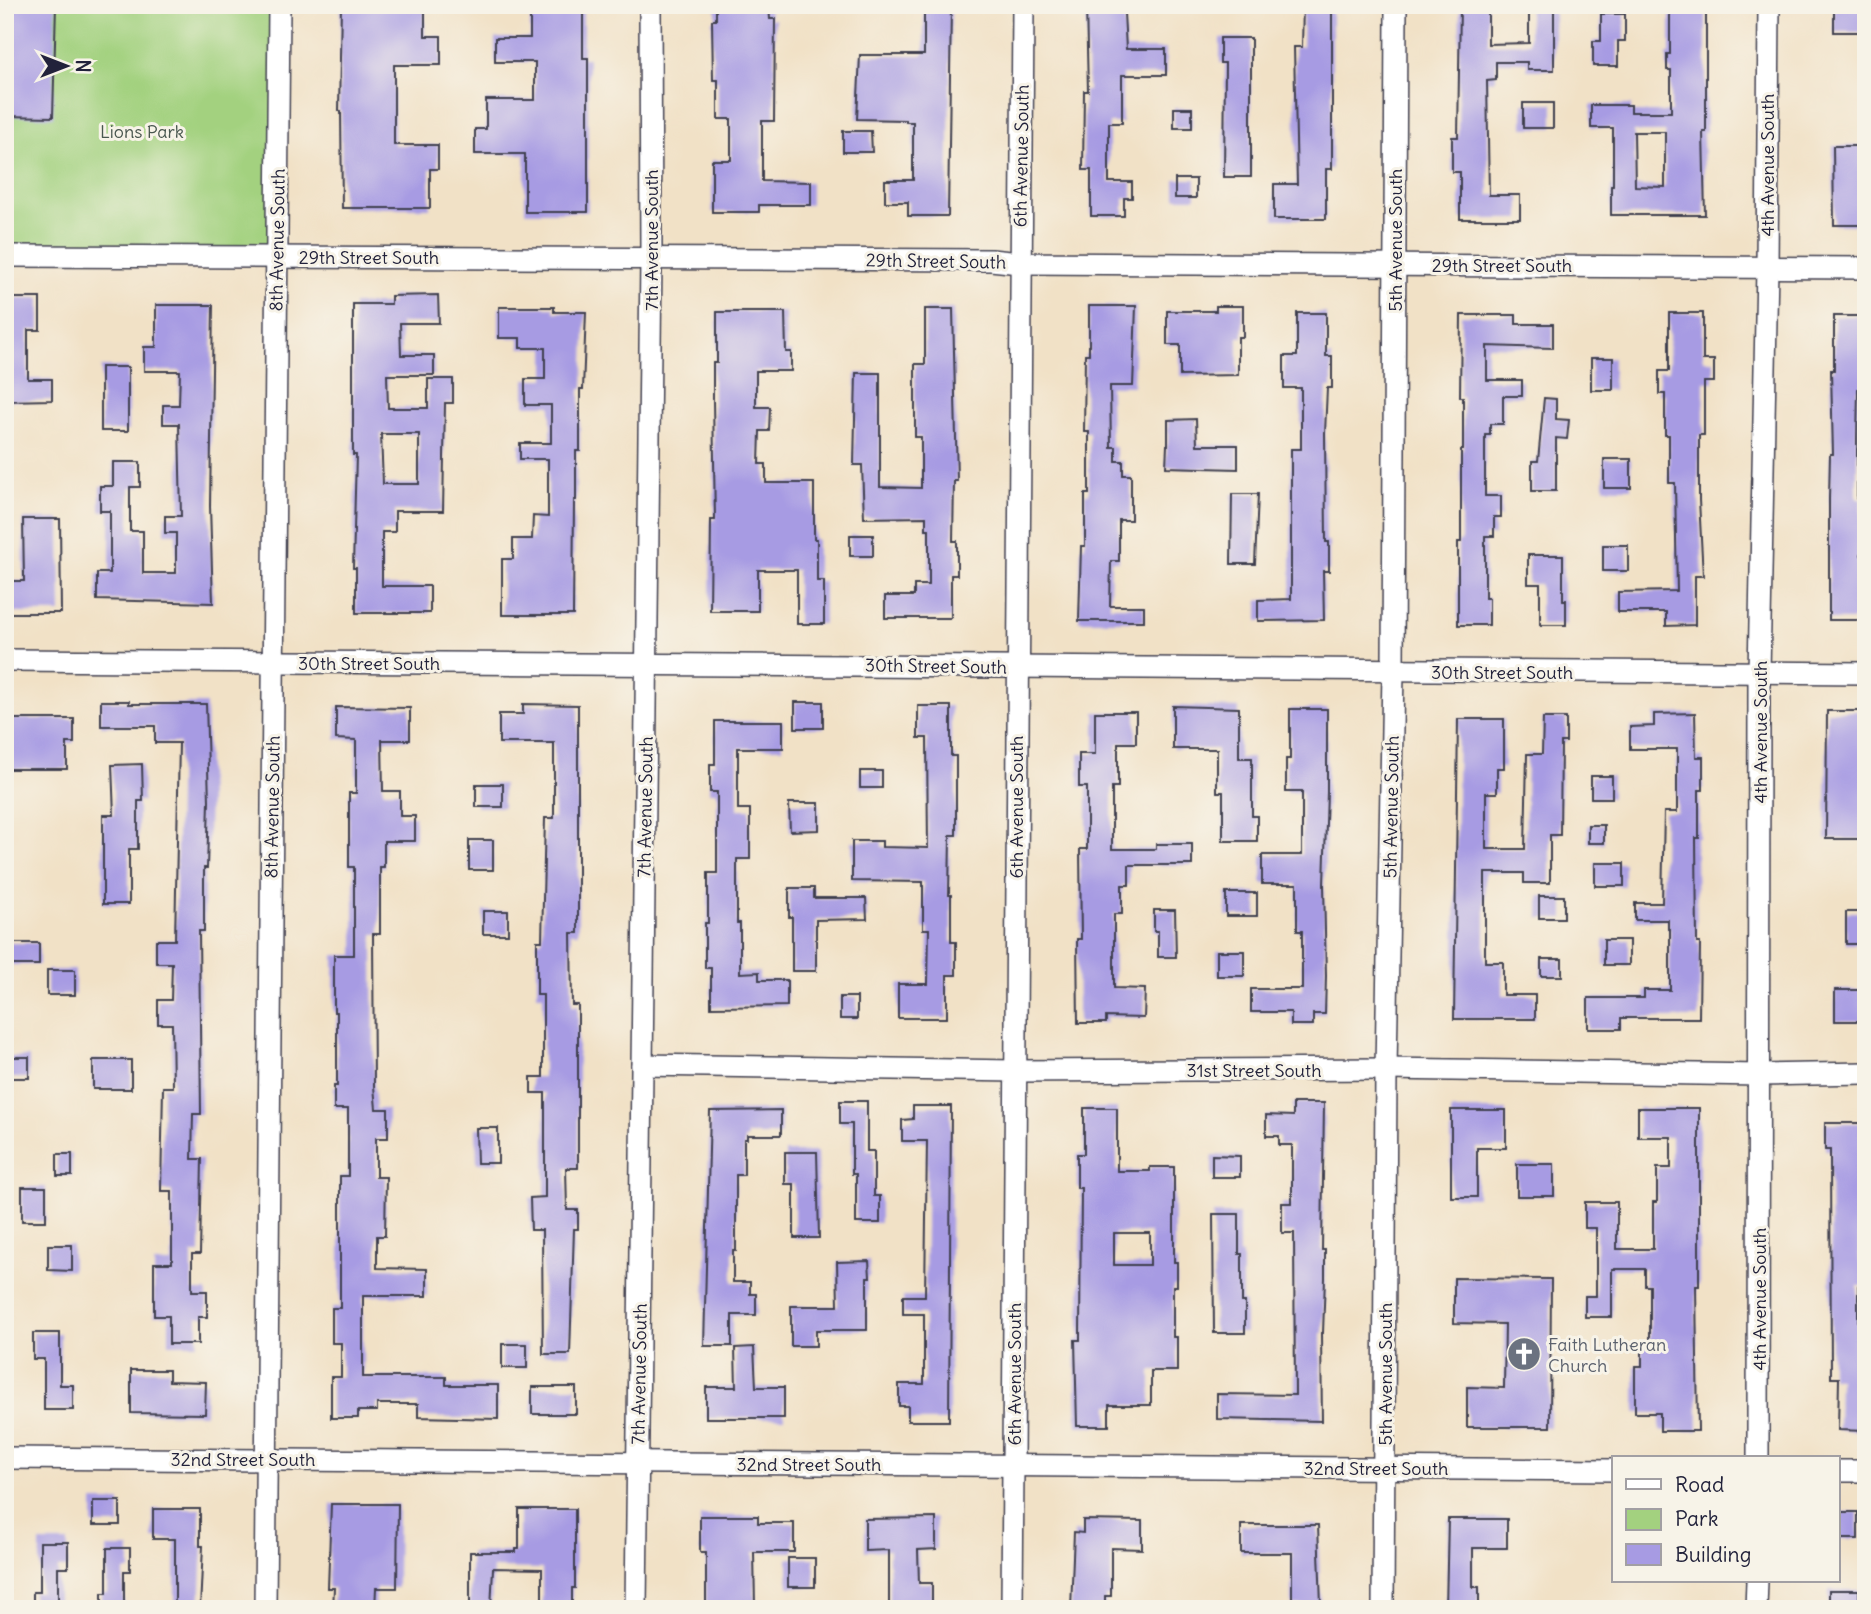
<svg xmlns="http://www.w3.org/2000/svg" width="1871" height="1614" font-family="Delius,sans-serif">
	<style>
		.green { fill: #a3d17f; stroke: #627a5d; stroke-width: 2 }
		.building { fill: #a79be3; fill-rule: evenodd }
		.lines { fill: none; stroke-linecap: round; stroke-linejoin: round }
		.minor-casing { stroke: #413f50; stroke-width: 24 }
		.minor { stroke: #fff; stroke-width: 21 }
		.labels { text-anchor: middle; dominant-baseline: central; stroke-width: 6; stroke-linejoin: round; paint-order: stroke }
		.park-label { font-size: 18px; fill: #49574f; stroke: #f7f3e8 }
		.street-label { font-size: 18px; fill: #22223b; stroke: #f7f3e8 }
		.worship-label { font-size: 18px; fill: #5b616d; stroke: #f7f3e8; text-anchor: start }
	</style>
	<rect width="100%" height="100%" fill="#f7f3e8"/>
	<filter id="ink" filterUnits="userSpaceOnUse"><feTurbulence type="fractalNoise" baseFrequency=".0143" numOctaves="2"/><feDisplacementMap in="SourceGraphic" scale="14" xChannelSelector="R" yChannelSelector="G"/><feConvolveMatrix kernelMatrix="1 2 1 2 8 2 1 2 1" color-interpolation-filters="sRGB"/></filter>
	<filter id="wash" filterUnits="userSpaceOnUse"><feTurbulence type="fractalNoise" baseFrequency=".00686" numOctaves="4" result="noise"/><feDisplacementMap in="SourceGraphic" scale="28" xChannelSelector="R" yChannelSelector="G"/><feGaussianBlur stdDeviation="1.57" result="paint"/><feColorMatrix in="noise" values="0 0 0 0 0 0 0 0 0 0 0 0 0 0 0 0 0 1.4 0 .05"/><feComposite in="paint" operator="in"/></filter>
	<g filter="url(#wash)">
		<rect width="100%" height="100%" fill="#f1e1c6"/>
		<polygon class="green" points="5,5 278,5 277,257 5,255"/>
		<g id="blocks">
			<g class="building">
				<polygon points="5,5 56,5 53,117 5,116"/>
				<polygon points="341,5 425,7 425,36 441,36 441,65 394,65 394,145 438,145 438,169 430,169 430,208 342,208 341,111 339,111"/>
				<polygon points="530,5 583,5 583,58 588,58 588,212 525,212 525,154 475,154 475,129 486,129 486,100 535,100 535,62 495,62 495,38 530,38"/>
				<polygon points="716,5 769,5 770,19 775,19 774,121 762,121 762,181 811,182 811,205 759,205 759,212 712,212 712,160 731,160 731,119 718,119 718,80 713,80 712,20 716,20"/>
				<polygon points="924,5 951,5 948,216 908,216 908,202 885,202 885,180 913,180 913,122 906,122 906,120 857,119 860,55 924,55"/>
				<polygon points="1086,5 1115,5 1115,13 1124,13 1126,49 1166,49 1166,75 1122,75 1122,123 1109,123 1109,182 1132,182 1132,198 1124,198 1124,216 1091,216 1091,170 1083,170 1084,91 1088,91"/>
				<polygon points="1303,5 1332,5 1332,169 1326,169 1326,219 1274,219 1274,184 1297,184 1294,47 1302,47"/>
				<polygon points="1460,5 1488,5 1488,44 1529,43 1529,5 1554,5 1554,70 1527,70 1527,62 1496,62 1496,80 1487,81 1489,195 1520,195 1520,219 1460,219 1460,172 1452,172 1452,137 1458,137"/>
				<path d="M1670,5H1706V132H1703L1705,215H1611V186H1613V128H1591V105H1631V112H1671V70H1667V54H1670ZM1634,132H1665V187L1635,186Z"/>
				<rect x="1834" y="5" width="32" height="27"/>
				<polygon points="1601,14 1625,14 1625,41 1618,41 1618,66 1593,66 1593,41 1601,41"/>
				<polygon points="1220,38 1251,38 1251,177 1224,177 1225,63 1220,63"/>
				<rect x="1523" y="103" width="30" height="25"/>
				<rect x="1174" y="108" width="18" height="20"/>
				<polygon points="843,131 871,131 872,152 843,152"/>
				<polygon points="1833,146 1866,146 1866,225 1834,225"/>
				<rect x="1175" y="179" width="21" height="19"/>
				<path d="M438,295L439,323H400L401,355H434V375H387L388,408H428V379H453V403H445L443,511H395V532H382V586H430V613H356V568H353L356,455H353V304H391V296ZM381,434H419V484H383Z"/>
				<polygon points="5,298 40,298 40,330 28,330 28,379 52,379 52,400 5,401"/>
				<polygon points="156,305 213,305 210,506 213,603 97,600 97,573 110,573 110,511 100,511 100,486 113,486 113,462 140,462 140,487 130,487 130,531 143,531 143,573 176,573 176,533 165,533 165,516 181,516 179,424 163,424 163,405 179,405 180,371 144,371 144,347 156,347"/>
				<polygon points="1089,306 1136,306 1133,386 1110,386 1111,447 1116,447 1116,461 1123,461 1123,475 1131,475 1131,520 1119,520 1119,561 1111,561 1110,606 1144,606 1144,621 1079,621 1081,546 1085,546 1085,494 1089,494 1089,432 1084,432 1085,354 1089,354"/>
				<polygon points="1216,306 1243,306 1243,337 1238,337 1238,375 1180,376 1180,345 1167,345 1167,311 1216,311"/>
				<polygon points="499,307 554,307 554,312 586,312 583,389 580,389 580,451 576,451 576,500 574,500 573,615 502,615 502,559 513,559 513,539 532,539 533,516 548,517 548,459 520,459 520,443 551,443 551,405 525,405 525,379 545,379 545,348 520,348 520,338 499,338"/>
				<polygon points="925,309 953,309 957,481 954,481 953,541 957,541 957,575 951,575 951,618 885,618 885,596 914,596 914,585 929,585 929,529 926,529 926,517 864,518 862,465 854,465 856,373 880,373 880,487 921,488 921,437 915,437 915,364 925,364"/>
				<polygon points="717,312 785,312 786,352 791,352 791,371 756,371 756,407 770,407 769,431 760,431 759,464 766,464 766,483 814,483 814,539 817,539 817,581 824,581 824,624 797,624 797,570 758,570 758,611 710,611 711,520 715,520 713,400 713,363 717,363"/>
				<polygon points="1297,313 1326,313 1326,356 1332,356 1332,388 1327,388 1325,433 1326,542 1329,542 1329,571 1323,571 1324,620 1258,621 1258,600 1291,599 1291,449 1301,449 1301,388 1284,388 1284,356 1297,356"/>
				<polygon points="1669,313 1703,313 1703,360 1714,360 1714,382 1704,382 1704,435 1699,435 1699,500 1703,576 1695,576 1695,625 1666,626 1666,612 1618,612 1618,592 1677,591 1675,483 1669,483 1669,435 1665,435 1665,394 1659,394 1659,371 1669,371"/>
				<polygon points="1461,315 1516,315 1516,324 1553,324 1553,348 1487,346 1487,380 1522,380 1522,396 1503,396 1503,424 1490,424 1490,435 1485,435 1485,496 1501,496 1501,517 1494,517 1494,536 1485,536 1485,598 1489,598 1489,625 1458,625 1458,542 1461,542 1461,450 1463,450 1463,397 1460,397"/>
				<polygon points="1834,316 1866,316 1866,389 1858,389 1857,439 1857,499 1861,499 1861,555 1866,555 1866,620 1829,620 1829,499 1830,454 1833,454 1831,370 1834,370"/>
				<rect x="1591" y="358" width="22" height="32"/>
				<rect x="101" y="367" width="27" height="64"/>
				<polygon points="1544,398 1556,399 1556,419 1569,420 1567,439 1556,438 1556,491 1532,491 1532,461 1538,461"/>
				<polygon points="1196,419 1197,445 1238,445 1238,469 1166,467 1167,445 1168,445 1168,420"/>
				<rect x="1604" y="459" width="27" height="29"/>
				<polygon points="1232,494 1258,494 1255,564 1231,564"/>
				<polygon points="23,519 60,519 61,613 5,613 5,581 24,581"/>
				<rect x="850" y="535" width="23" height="21"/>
				<rect x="1603" y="545" width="25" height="26"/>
				<polygon points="1528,555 1563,555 1563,600 1566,600 1566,625 1540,625 1540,584 1528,584"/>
				<polygon points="101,701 129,701 129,704 206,704 209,801 207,868 204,868 204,931 199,931 201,1114 193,1114 192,1159 202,1159 200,1254 192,1254 192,1291 207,1291 207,1317 198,1317 198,1344 169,1344 169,1316 154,1316 154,1263 172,1263 172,1191 161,1191 163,1087 173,1087 172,1024 158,1024 158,1000 171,1000 172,963 156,963 156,940 175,940 179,743 155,743 155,726 101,726"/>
				<rect x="795" y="702" width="28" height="26"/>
				<polygon points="523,704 578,705 578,933 571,933 572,1005 578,1005 578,1168 566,1168 567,1210 578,1210 578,1229 574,1229 570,1354 543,1354 542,1230 531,1230 530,1198 545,1197 545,1093 531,1093 531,1077 543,1077 543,995 537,995 537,941 542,941 545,818 554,818 554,743 499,743 499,714 523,714"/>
				<polygon points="918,706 951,706 951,756 956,756 956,835 950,835 949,895 951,895 951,942 956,942 956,975 947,975 947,1018 898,1018 898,984 928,984 929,929 923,929 923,882 852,881 852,841 882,841 882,847 928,848 927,738 918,738"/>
				<polygon points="1173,706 1239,708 1239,758 1252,758 1252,816 1257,816 1257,841 1223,841 1223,792 1217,792 1217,749 1173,749"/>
				<polygon points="336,707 410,708 410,740 382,740 383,791 400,791 400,816 415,816 415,841 384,841 384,867 380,867 380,934 373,934 374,1086 376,1109 388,1109 388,1138 376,1138 376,1177 386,1177 385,1236 377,1236 377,1268 427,1269 427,1296 363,1296 363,1377 446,1377 446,1385 498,1385 498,1419 418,1417 418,1404 377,1404 377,1411 358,1411 358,1418 331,1418 331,1377 341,1377 341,1343 332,1343 332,1308 340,1308 340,1176 348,1176 348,1109 334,1109 334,1086 337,1086 337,1012 334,1012 334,955 354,955 354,867 349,867 349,793 356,793 356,740 336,739"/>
				<polygon points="1290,709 1327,709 1327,792 1324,885 1326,976 1325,1014 1313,1014 1313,1025 1291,1025 1291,1012 1251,1012 1251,989 1302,989 1302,931 1297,931 1297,884 1262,884 1262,855 1302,855 1302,792 1286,792 1286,759 1290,759"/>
				<polygon points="1827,711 1866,711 1866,839 1826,839"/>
				<polygon points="1095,712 1136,712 1136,743 1118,743 1118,787 1112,787 1112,849 1156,849 1156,844 1192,844 1192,865 1129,865 1129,885 1122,885 1122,914 1114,914 1114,988 1145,989 1144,1018 1106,1017 1106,1023 1078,1023 1077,939 1081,939 1080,849 1087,849 1087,787 1079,787 1079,754 1095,754"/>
				<polygon points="1695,713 1696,757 1703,757 1703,790 1699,790 1699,838 1696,838 1697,943 1700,943 1699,1018 1621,1018 1621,1029 1588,1029 1588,998 1644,998 1644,990 1670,990 1670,929 1668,929 1668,920 1635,920 1635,903 1662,903 1664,812 1677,812 1677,749 1630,749 1630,727 1654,726 1654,714"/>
				<polygon points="1543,718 1566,718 1566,742 1561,742 1560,835 1550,835 1550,883 1524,883 1524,873 1485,873 1485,962 1503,962 1503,995 1535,995 1535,1019 1454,1019 1458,719 1504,719 1504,768 1497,768 1497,793 1486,793 1486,849 1525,849 1527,754 1542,754"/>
				<polygon points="5,719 74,719 74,743 67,743 67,769 5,769"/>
				<polygon points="715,721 783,721 783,748 738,748 738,809 750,809 750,859 737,859 737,923 740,923 740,973 759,972 759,980 787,980 787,1006 711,1007 711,968 705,968 705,923 708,923 708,873 717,873 717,792 710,792 710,764 715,764"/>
				<polygon points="142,764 143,801 138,801 138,849 129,849 129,904 103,904 103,815 114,815 112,765"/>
				<rect x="860" y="771" width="22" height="17"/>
				<rect x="1591" y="776" width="21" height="22"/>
				<rect x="476" y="784" width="27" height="23"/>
				<polygon points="789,803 819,803 819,830 790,831"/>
				<rect x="1588" y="825" width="16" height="18"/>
				<rect x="469" y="840" width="24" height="30"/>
				<rect x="1595" y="863" width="29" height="23"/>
				<polygon points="789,888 814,888 814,898 866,898 867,919 816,920 816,971 792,971 792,917 789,917"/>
				<rect x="1226" y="893" width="31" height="23"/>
				<rect x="1539" y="896" width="25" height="22"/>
				<polygon points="1154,910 1175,910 1176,957 1158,957 1158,931 1154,931"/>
				<rect x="483" y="911" width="25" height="23"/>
				<rect x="1846" y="912" width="20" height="32"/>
				<rect x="1604" y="940" width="25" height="25"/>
				<rect x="5" y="943" width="34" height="22"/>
				<rect x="1217" y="951" width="27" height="25"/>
				<rect x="1541" y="959" width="21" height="17"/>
				<rect x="47" y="970" width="28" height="25"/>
				<rect x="1835" y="990" width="31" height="31"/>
				<rect x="840" y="997" width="17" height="22"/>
				<rect x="5" y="1057" width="24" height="21"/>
				<rect x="93" y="1060" width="38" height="29"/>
				<polygon points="840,1101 867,1101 867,1151 874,1151 874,1196 880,1196 880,1223 856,1223 856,1174 852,1174 852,1124 840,1124"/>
				<polygon points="1293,1103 1324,1103 1322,1250 1325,1250 1325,1278 1323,1333 1321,1333 1322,1421 1217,1419 1217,1394 1295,1395 1294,1233 1282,1233 1282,1203 1292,1203 1292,1145 1279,1145 1279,1136 1266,1136 1266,1115 1293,1116"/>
				<polygon points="913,1106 951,1106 949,1421 908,1421 908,1406 899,1406 899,1384 924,1384 924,1314 903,1314 903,1296 925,1296 927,1141 902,1141 902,1120 913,1119"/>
				<path d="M1084,1108H1117V1171H1150V1167H1174V1262H1177V1286H1173V1337H1177V1371H1151V1405H1109V1426H1077L1075,1340H1080L1081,1188H1077V1154H1084ZM1114,1233H1150V1265H1114Z"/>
				<polygon points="1638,1108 1699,1108 1699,1286 1696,1286 1698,1431 1660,1431 1660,1413 1635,1413 1635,1366 1642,1366 1642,1344 1650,1344 1650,1286 1645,1286 1645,1269 1612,1269 1612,1317 1585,1317 1585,1296 1596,1296 1596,1228 1585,1228 1585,1202 1617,1202 1617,1249 1653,1249 1653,1202 1657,1202 1657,1168 1671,1168 1671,1137 1638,1137"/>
				<polygon points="781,1110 781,1135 747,1135 747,1139 744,1139 744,1175 736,1175 736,1251 733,1251 733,1282 750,1282 750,1294 756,1294 756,1315 732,1315 732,1346 704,1346 710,1111"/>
				<polygon points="1451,1110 1506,1110 1506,1148 1477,1148 1477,1197 1451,1197"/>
				<polygon points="1825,1123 1861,1123 1861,1128 1866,1128 1866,1186 1859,1186 1859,1251 1860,1264 1866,1264 1866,1286 1858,1286 1858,1360 1866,1360 1866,1431 1838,1430 1839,1378 1831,1378 1830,1150 1825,1150"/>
				<polygon points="476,1128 498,1128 498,1163 477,1163"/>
				<polygon points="785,1152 817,1152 819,1238 794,1238 794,1184 785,1184"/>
				<rect x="57" y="1154" width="15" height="22"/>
				<polygon points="1212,1155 1240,1156 1240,1177 1212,1177"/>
				<rect x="1517" y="1164" width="37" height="32"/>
				<rect x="22" y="1187" width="24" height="34"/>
				<polygon points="1213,1214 1239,1214 1239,1254 1242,1254 1242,1302 1245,1302 1245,1333 1214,1333"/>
				<polygon points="48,1245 72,1245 72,1271 48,1270"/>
				<polygon points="869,1261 870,1277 867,1277 867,1330 816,1330 816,1346 791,1346 791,1306 838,1306 837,1262"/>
				<polygon points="1454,1278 1551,1279 1550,1427 1467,1427 1467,1387 1504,1388 1505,1324 1454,1323"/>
				<polygon points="33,1333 60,1333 60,1385 73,1385 73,1410 44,1410 44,1359 33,1359"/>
				<rect x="502" y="1344" width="25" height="24"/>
				<polygon points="754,1347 756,1387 784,1387 784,1418 706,1418 706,1387 736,1387 735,1348"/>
				<polygon points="131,1370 169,1370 169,1381 206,1382 205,1414 131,1413"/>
				<rect x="532" y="1387" width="44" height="27"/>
				<rect x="93" y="1501" width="27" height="24"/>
				<polygon points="331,1504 398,1504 397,1588 376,1588 375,1609 333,1609 334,1588 328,1588"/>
				<polygon points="153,1509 200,1509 200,1546 203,1546 200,1609 175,1609 175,1539 153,1539"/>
				<polygon points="519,1509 575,1509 575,1588 572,1588 572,1609 542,1609 542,1569 493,1568 491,1609 470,1609 470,1552 516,1552 516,1549 519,1549"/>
				<rect x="1838" y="1512" width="20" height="27"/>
				<polygon points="700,1516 758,1516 758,1523 794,1523 794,1552 754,1552 755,1606 706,1607 706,1552 700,1552"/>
				<polygon points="936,1518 936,1549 918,1550 919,1583 932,1583 932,1609 889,1609 889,1550 865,1551 865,1519"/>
				<polygon points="1448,1519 1507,1519 1507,1548 1473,1548 1473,1587 1479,1587 1479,1609 1446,1609"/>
				<polygon points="1083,1520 1142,1521 1142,1549 1111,1548 1111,1596 1105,1596 1105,1609 1071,1609 1074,1532 1083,1533"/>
				<polygon points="1241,1525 1318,1525 1321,1605 1292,1605 1292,1553 1241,1553"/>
				<polygon points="40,1542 68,1542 68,1568 58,1568 58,1609 33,1609 33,1592 40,1592"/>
				<polygon points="107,1548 130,1548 130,1571 124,1571 124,1609 102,1609 102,1593 107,1593"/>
				<rect x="788" y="1558" width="27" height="29"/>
				<rect x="1829" y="1590" width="30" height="19"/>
			</g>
		</g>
	</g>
	<g filter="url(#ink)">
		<use href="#blocks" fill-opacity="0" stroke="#413f50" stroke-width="2"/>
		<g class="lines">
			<g class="minor-casing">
				<g id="minor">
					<polyline points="5,256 991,260 1020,263 1866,268"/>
					<polyline points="5,660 1866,673"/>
					<polyline points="642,1065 1015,1071 1386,1069 1760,1075 1866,1073"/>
					<polyline points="5,1458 1614,1470"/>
					<polyline points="1758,1458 1759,673 1767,268 1769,5"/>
					<polyline points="1838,1471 1866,1471"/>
					<polyline points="265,1609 279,5"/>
					<polyline points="636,1609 651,258 650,5"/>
					<polyline points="1012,1609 1023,5"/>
					<polyline points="1383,1609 1386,1069 1393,671 1396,5"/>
					<polyline points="1756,1609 1757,1581"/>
				</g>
			</g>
			<use href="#minor" class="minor"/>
		</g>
	</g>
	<defs>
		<g id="church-disc" transform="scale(1.75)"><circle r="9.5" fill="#6b7280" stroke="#f7f3e8"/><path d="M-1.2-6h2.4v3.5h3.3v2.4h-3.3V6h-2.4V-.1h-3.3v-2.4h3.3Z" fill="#fff"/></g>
	</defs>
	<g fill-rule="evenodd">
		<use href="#church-disc" x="1524" y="1354"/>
	</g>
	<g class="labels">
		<g class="park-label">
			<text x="142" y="131">Lions Park</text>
		</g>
		<g class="street-label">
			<text transform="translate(1021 156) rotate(-89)">6th Avenue South</text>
			<text transform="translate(1767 165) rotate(-90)">4th Avenue South</text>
			<text transform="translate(277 240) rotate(-89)">8th Avenue South</text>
			<text transform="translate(651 240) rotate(-90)">7th Avenue South</text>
			<text transform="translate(1395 240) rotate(-90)">5th Avenue South</text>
			<text x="369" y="257">29th Street South</text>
			<text transform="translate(936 261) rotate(1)">29th Street South</text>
			<text x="1502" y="265">29th Street South</text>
			<text x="369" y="663">30th Street South</text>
			<text transform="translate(936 666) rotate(1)">30th Street South</text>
			<text x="1502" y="672">30th Street South</text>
			<text transform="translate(1760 732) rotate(-90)">4th Avenue South</text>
			<text transform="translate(272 807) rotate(-89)">8th Avenue South</text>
			<text transform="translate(645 807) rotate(-89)">7th Avenue South</text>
			<text transform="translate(1016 807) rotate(-90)">6th Avenue South</text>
			<text transform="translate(1391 807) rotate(-89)">5th Avenue South</text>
			<text x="1254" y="1070">31st Street South</text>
			<text transform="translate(1759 1299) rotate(-90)">4th Avenue South</text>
			<text transform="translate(639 1374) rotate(-89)">7th Avenue South</text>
			<text transform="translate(1014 1374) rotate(-90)">6th Avenue South</text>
			<text transform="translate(1385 1374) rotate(-90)">5th Avenue South</text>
			<text x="243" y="1459">32nd Street South</text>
			<text x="809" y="1464">32nd Street South</text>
			<text x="1376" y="1468">32nd Street South</text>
		</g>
		<g class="worship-label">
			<text x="1548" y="1344">Faith Lutheran<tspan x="1548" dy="21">Church</tspan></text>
		</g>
	</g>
	<rect width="1871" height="1614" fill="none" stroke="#f7f3e8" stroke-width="28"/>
	<rect x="1612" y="1456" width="228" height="126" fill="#f7f3e8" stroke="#a29fa3" stroke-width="2"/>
	<rect x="1626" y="1479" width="35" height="10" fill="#ffffff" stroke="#a29fa3" stroke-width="2"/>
	<text x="1675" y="1492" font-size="21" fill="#22223b">Road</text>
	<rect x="1626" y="1509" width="35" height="21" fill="#a3d17f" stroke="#a29fa3" stroke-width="2"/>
	<text x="1675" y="1526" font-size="21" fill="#22223b">Park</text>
	<rect x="1626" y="1544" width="35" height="21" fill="#a79be3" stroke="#a29fa3" stroke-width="2"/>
	<text x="1675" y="1562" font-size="21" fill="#22223b">Building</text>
	<g transform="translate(66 66) rotate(90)" stroke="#f7f3e8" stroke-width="5" paint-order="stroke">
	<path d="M0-5L12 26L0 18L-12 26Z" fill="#22223b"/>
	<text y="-10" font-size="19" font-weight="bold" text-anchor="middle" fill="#22223b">N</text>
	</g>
</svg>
